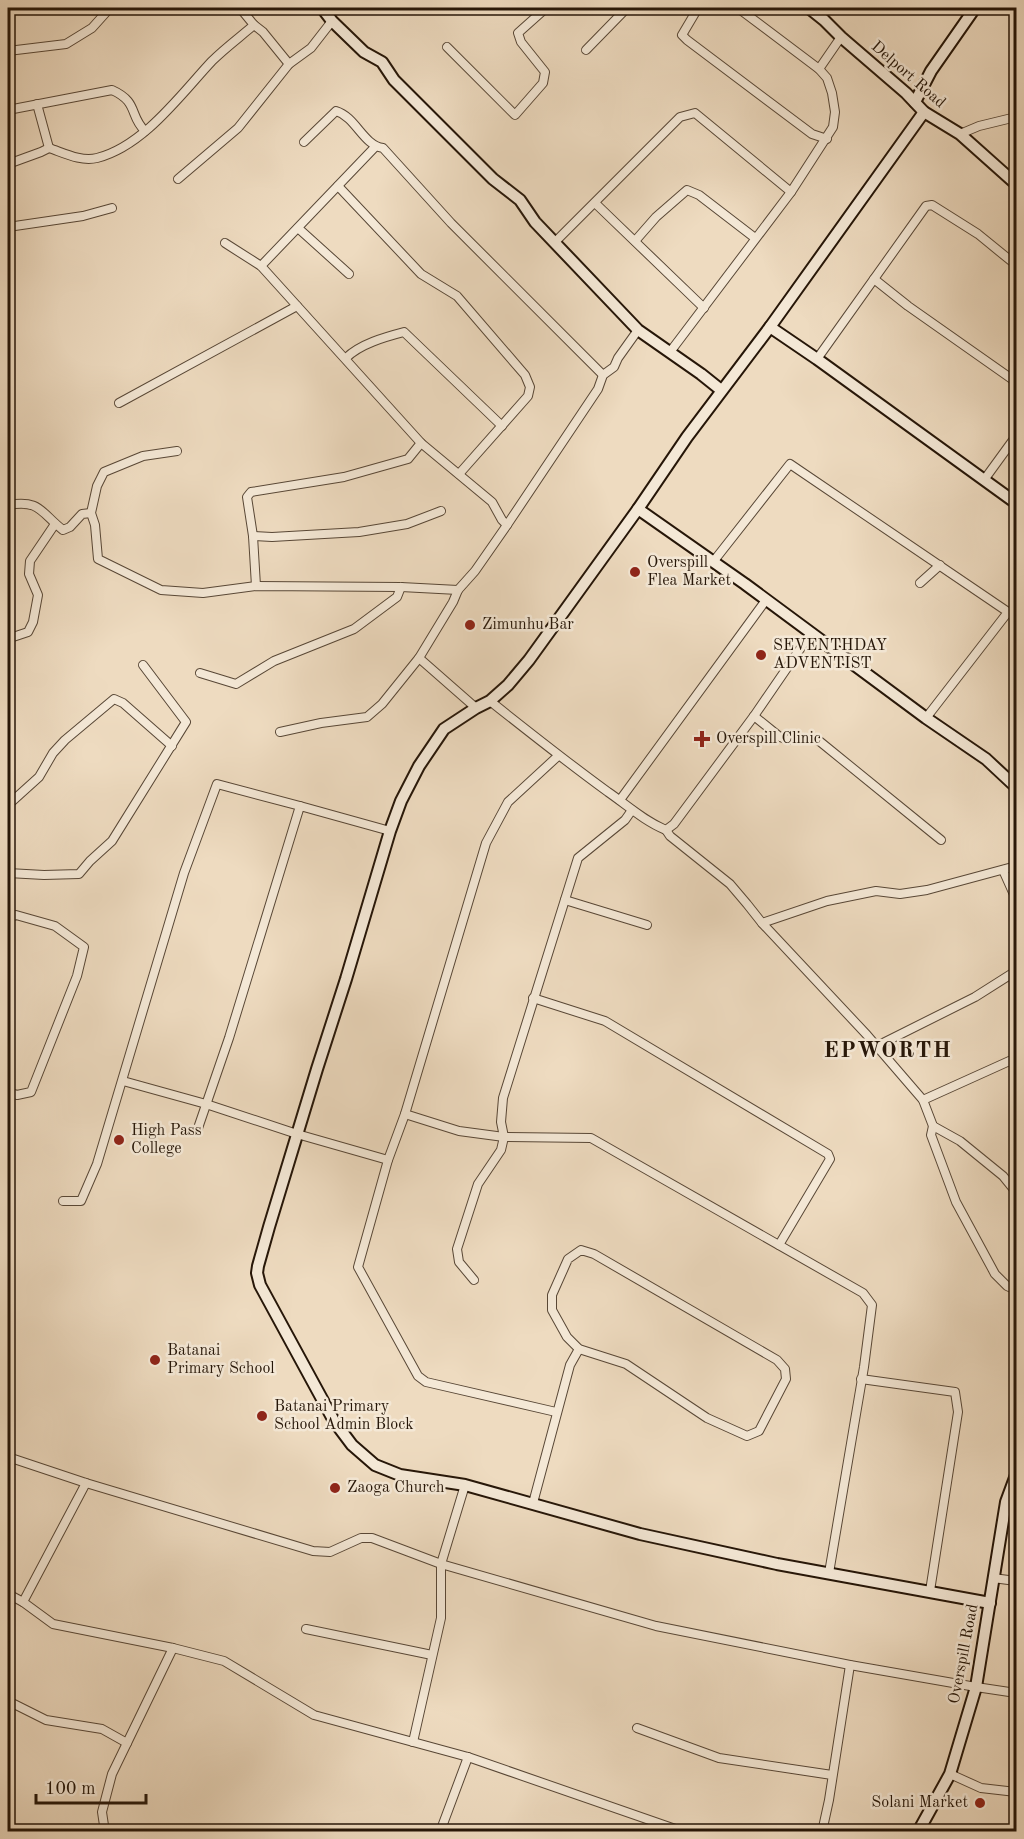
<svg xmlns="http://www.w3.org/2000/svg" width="1024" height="1839" font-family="'Old Standard TT',serif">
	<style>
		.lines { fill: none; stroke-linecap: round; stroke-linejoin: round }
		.street-casing { stroke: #584736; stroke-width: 10 }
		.secondary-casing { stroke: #261608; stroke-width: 14 }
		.street { stroke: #f4e8d6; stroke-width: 8 }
		.secondary { stroke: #f4e8d6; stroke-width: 10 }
		.poi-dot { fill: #8f2418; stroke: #f4e8d6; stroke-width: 2 }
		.labels { text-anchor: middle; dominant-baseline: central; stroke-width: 5; stroke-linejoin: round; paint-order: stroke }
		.street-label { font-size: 16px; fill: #261608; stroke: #f4e8d6 }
		.poi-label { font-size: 16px; fill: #261608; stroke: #f4e8d6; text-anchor: start }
		.district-label { font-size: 22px; font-weight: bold; letter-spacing: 1.5px; fill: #261608; stroke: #f4e8d6 }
	</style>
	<rect width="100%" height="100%" fill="#eedbc0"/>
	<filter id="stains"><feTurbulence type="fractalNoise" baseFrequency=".00333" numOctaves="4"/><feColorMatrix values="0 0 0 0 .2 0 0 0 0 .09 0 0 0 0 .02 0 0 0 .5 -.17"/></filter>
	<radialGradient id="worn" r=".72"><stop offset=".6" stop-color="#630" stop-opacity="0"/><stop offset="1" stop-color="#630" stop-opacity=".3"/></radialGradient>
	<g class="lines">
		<g class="street-casing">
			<g id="street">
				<polyline points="240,8 254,25"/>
				<polyline points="698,8 682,35 687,40 812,134 827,139"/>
				<polyline points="447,47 515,115 543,83 545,72 521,42 518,33 546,8"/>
				<polyline points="586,50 627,8"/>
				<polyline points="8,51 66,44 92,28 110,8"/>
				<polyline points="819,69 841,37"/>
				<polyline points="37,104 49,148"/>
				<path d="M8,110L112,90C139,102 129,116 145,131"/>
				<polyline points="960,134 979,126 1016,117"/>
				<path d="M304,142L336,111C356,117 363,145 383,148L451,223L603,375"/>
				<path d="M49,148C64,153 81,162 97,158C144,146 181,94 212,61C225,48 240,37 254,25L263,32L289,64"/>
				<polyline points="8,164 41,152 49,148"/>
				<polyline points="178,179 238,128 289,64 311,48 332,21"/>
				<polyline points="338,186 421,274 457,296 525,375 530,387 528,396 459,474"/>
				<polyline points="595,203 704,308"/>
				<polyline points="8,227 83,216 112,208"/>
				<polyline points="298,228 349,274"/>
				<polyline points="635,241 656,217 687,190 699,195 755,238"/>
				<polyline points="555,242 680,117 695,113 791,192"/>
				<polyline points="225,243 261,266 421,443 492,502 502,520 507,525"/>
				<polyline points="261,266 375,147"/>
				<polyline points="874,279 908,306 1016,382"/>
				<polyline points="670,352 791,192 833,127 835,112 832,93 827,78 819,69 738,8"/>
				<path d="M346,358C360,344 385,337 404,332L502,426"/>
				<polyline points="817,359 926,206 932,205 978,234 1016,265"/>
				<polyline points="119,403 297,306"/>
				<polyline points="177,451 143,456 104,472 97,486 91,513 95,525 98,559 161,590 203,593 256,586 401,587 458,590"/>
				<polyline points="984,480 1016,436"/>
				<path d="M8,505C40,499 41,513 63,530L70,527L82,514L91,513"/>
				<polyline points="253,536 272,537 359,532 407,524 441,511"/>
				<polyline points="713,562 790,464 1008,612 926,718"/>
				<polyline points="920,583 940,565"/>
				<polyline points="256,586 253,536 247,497 251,492 344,477 408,459 421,443"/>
				<polyline points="8,637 13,637 28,632 33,622 38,595 29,574 30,561 55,524"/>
				<polyline points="419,658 476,708"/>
				<polyline points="200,673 236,684 274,661 354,629 397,597 401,587"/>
				<path d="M490,701C529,732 568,763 608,792C627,805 644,821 666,830L674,824L754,716L811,633"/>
				<polyline points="754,716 780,737 789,740 818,740 941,840"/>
				<polyline points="280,732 321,723 367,717 382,704 419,658 453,602 458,590 475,571 507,525 598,389 603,375 614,367 618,358 638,330"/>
				<polyline points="620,800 766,600"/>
				<polyline points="8,805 39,777 53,753 65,740 114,699 123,703 172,746"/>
				<polyline points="666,830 670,836 730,884 747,904 762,923 867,1035 923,1100 933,1126 960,1141 1003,1176 1016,1192"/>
				<polyline points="1003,870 1016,899"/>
				<polyline points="8,873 44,875 79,874 90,861 112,841 186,722 143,665"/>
				<polyline points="565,900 647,925"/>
				<polyline points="8,918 16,915 55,926 84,947 77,976 31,1092 17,1095 8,1092"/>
				<polyline points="762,923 827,901 876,891 900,894 927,890 1016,866"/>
				<polyline points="533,998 605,1021 828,1154 830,1159 779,1245"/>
				<polyline points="877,1046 975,997 1016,971"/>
				<polyline points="123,1081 206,1104 297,1134 388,1160"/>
				<polyline points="923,1100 1016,1058"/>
				<polyline points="405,1114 459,1131 504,1137 591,1138 863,1293 872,1305 864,1367 829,1573"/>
				<polyline points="933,1126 931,1135 956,1202 995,1274 1007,1286 1016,1290"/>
				<polyline points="197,1131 229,1038 300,806 390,831"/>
				<polyline points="63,1201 81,1201 97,1164 184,873 217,784 300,806"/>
				<polygon points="581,1250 594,1254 777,1360 785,1369 786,1379 759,1431 747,1436 707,1418 626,1364 579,1349 567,1337 552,1310 552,1295 568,1259"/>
				<polyline points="474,1280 459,1262 457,1249 478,1184 501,1150 504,1137 501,1122 503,1098 578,858 625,820 632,810"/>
				<polyline points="861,1379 955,1392 958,1412 930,1591"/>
				<polyline points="556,1412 426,1382 418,1376 358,1267 388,1160 405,1114 486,843 508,802 558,756"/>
				<polyline points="8,1457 86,1483 313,1551 330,1552 361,1538 372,1538 441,1564 656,1626 850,1665 976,1687 1016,1693"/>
				<polyline points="533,1503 570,1365 579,1349"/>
				<polyline points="993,1578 1016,1581"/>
				<polyline points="8,1594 23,1602 53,1624 173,1648 224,1661 314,1715 468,1757 684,1832"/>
				<polyline points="23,1602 86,1483"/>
				<polyline points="306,1629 432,1655"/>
				<polyline points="8,1701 46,1720 102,1729 127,1743"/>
				<polyline points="637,1728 719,1758 832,1775"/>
				<polyline points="413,1742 441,1618 441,1564 465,1485"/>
				<polyline points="950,1774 981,1788 1016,1792"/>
				<polyline points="105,1832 102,1812 112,1774 173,1648"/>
				<polyline points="440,1832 468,1757"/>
				<polyline points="822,1832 829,1800 850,1665"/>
			</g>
		</g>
		<g class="secondary-casing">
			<g id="secondary">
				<polyline points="322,8 332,21 364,52 382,62 394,80 493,179 520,200 535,222 638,330 701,374 721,390"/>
				<polyline points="809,8 824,20 841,37 906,93 924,112 960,134 1016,184"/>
				<polyline points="915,102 931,71 975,8"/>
				<polyline points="924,112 770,327 687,437 638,509 529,660 508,685 490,701 476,708 444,729 419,766 401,801 390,831 346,979 317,1069 269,1227 258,1266 257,1273 260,1285 334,1421 352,1445 375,1465 400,1475 465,1485 640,1534 777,1564 990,1603"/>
				<polyline points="770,327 817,359 1016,503"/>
				<polyline points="638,509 745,584 926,718 986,759 1016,787"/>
				<polyline points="918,1832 950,1774 976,1687 1006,1502 1016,1475"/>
			</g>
		</g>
		<use href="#street" class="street"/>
		<use href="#secondary" class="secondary"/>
	</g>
	<g class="poi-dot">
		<circle cx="635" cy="572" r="6"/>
		<circle cx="470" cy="625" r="6"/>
		<circle cx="761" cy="655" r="6"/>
		<path d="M699 730h6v6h6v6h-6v6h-6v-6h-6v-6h6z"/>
		<circle cx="119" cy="1140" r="6"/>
		<circle cx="155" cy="1360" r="6"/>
		<circle cx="262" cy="1416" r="6"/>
		<circle cx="335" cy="1488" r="6"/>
		<circle cx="980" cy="1803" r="6"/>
	</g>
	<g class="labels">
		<g class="street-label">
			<text transform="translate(908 75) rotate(41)">Delport Road</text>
			<text transform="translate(964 1654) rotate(-79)">Overspill Road</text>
		</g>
		<g class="poi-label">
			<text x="647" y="563">Overspill<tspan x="647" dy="18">Flea Market</tspan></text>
			<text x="482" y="625">Zimunhu Bar</text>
			<text x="773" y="646">SEVENTHDAY<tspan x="773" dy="18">ADVENTIST</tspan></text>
			<text x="716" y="739">Overspill Clinic</text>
			<text x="131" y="1131">High Pass<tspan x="131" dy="18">College</tspan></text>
			<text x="167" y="1351">Batanai<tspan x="167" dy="18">Primary School</tspan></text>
			<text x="274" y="1407">Batanai Primary<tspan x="274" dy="18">School Admin Block</tspan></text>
			<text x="347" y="1488">Zaoga Church</text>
			<text x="968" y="1803" text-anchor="end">Solani Market</text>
		</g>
		<g class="district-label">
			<text x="888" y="1051">EPWORTH</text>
		</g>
	</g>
	<rect width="1024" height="1839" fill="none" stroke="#eedbc0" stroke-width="30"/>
	<rect x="9" y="9" width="1006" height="1821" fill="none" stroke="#261608" stroke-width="3"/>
	<rect x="15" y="15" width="994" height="1809" fill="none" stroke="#261608" stroke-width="1.5"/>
	<path d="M36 1794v9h110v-9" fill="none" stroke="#261608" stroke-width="3"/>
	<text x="45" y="1794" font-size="18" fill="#261608" stroke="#f4e8d6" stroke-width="4.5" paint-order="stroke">100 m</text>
	<rect width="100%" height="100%" filter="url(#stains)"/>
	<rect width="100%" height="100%" fill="url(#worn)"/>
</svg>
